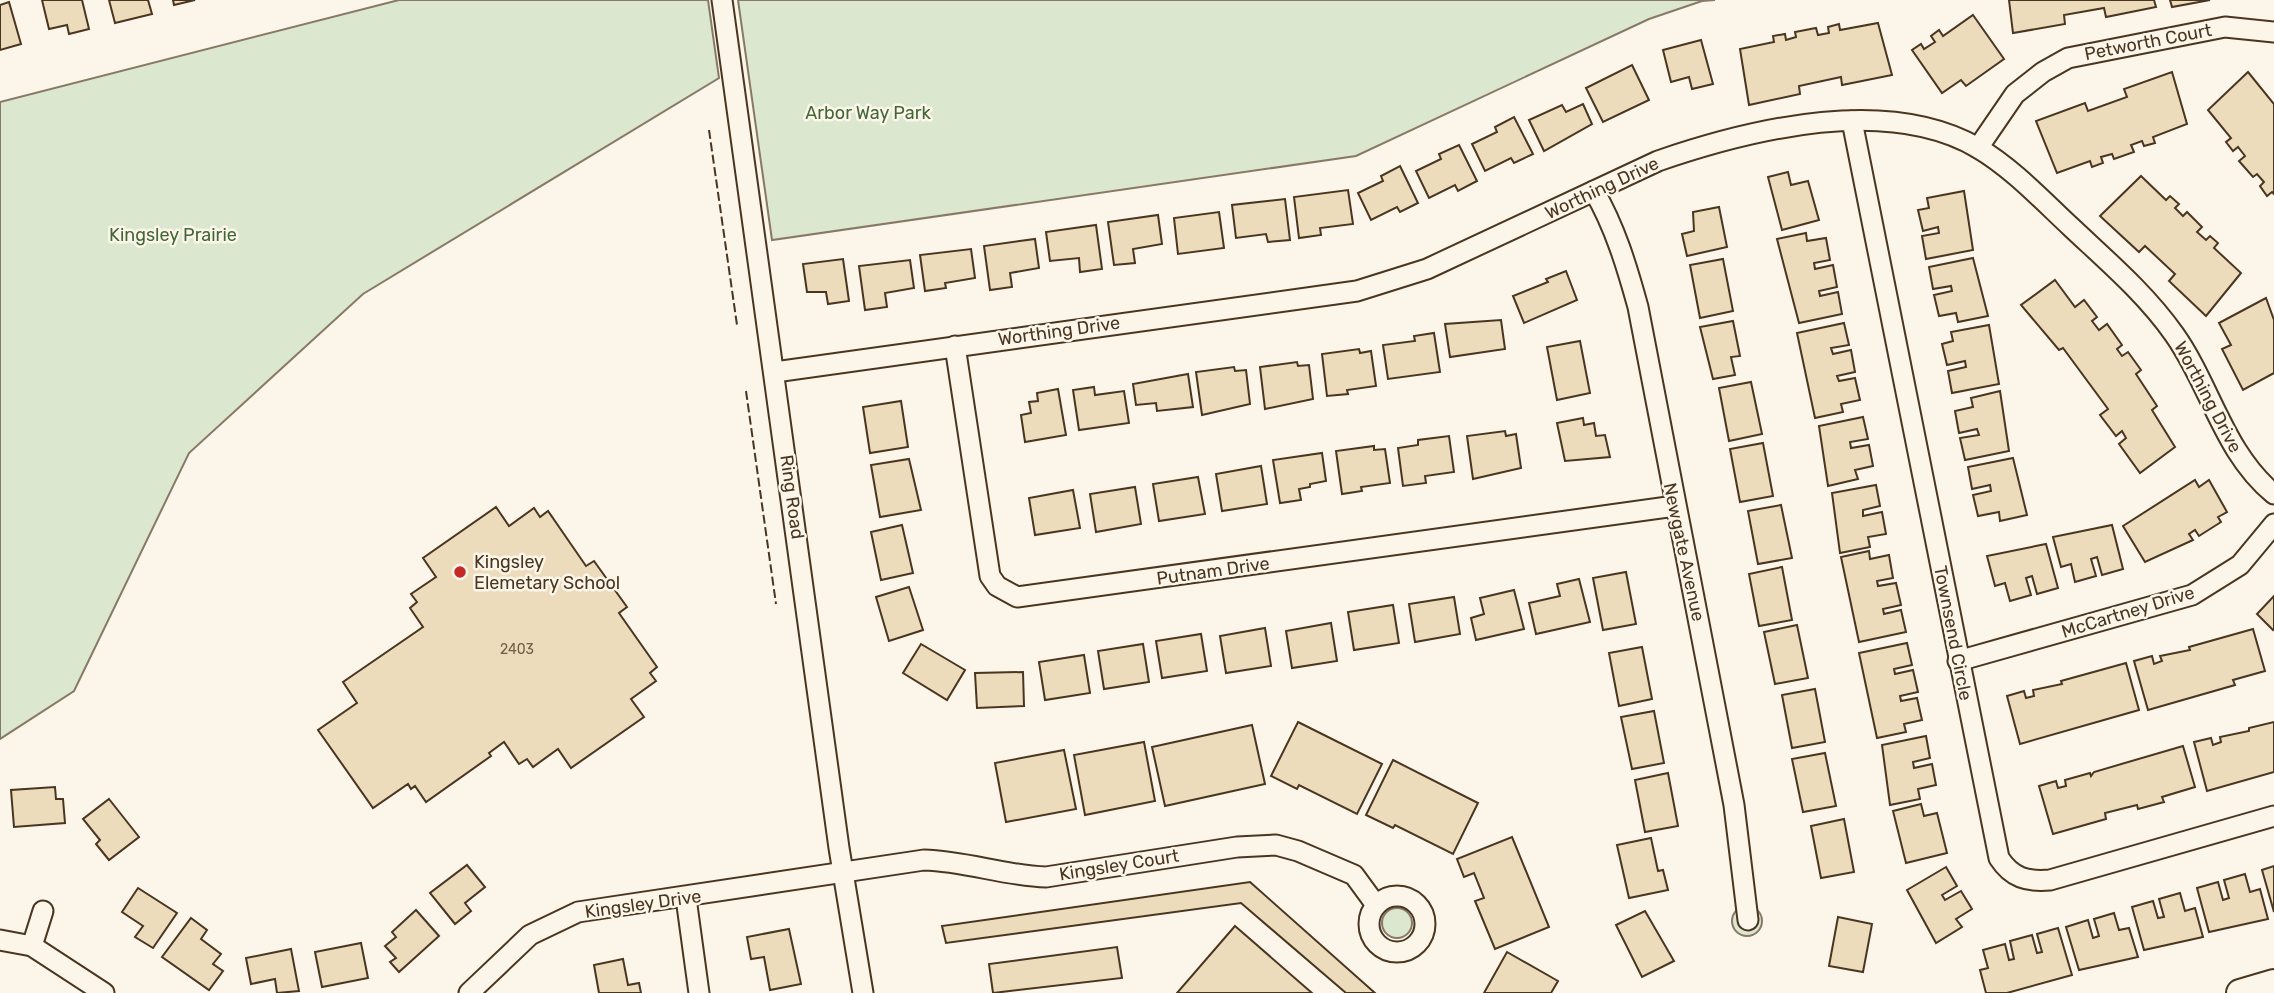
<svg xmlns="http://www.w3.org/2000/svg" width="2274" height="993" font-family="Rubik,sans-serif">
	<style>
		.green { fill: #dce7d0; stroke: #887966; stroke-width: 2 }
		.building { fill: #ecdcbc; stroke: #4a3520; stroke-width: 2 }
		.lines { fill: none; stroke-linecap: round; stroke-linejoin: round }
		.minor-casing { stroke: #4a3520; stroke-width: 23 }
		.secondary-casing { stroke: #4a3520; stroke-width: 30 }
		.minor { stroke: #fbf6e9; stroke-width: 19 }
		.secondary { stroke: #fbf6e9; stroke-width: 26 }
		.fence { stroke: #4a3520; stroke-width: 2; stroke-dasharray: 9 3.5; stroke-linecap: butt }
		.poi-dot { fill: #c62828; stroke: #fbf6e9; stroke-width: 2.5 }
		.labels { text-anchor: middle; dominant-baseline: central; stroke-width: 5; stroke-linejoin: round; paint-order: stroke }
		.number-label { font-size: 14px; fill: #725f47 }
		.street-label { font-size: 18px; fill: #4a3520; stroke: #fbf6e9 }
		.park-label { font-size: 18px; fill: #436837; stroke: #fbf6e9 }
		.poi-label { font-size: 18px; fill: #4a3520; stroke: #fbf6e9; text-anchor: start }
	</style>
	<rect width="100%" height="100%" fill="#fbf6e9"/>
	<g class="green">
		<polygon points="399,0 708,0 719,78 363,294 189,453 74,691 0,739 0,102"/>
		<polygon points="738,0 1715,0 1702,1 1649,19 1356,156 772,240"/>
		<circle cx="1747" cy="921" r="15"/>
		<circle cx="1397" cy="923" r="15"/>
	</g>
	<g class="building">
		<polygon points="42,0 82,0 89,29 69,34 67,25 49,29"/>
		<polygon points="109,0 148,0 152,14 115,23"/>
		<polygon points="173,0 195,0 174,5"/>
		<polygon points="2009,0 2154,0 2156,7 2106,17 2104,8 2064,15 2065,24 2013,33"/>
		<polygon points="2170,0 2210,0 2172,7"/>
		<polygon points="9,2 21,44 0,50 0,5"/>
		<polygon points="1973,15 2004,59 1966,86 1961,80 1942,93 1912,50 1921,44 1924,49 1935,42 1931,36 1939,30 1943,36"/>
		<polygon points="1878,23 1892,75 1842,85 1841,77 1799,86 1800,94 1749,105 1740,49 1774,42 1773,36 1785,34 1786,40 1796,37 1795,32 1816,28 1818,35 1829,33 1828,27 1839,24 1840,30"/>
		<polygon points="1701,40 1713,84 1692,89 1689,77 1671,82 1663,50"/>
		<polygon points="1632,65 1649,100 1603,122 1586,88"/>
		<polygon points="2172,72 2187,124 2153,137 2155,143 2144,146 2142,141 2131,145 2134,152 2114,159 2112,154 2101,157 2103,163 2092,167 2090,161 2057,173 2036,121 2085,103 2088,111 2127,97 2124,89"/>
		<polygon points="2248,72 2274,104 2274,194 2272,192 2267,196 2260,186 2264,182 2257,174 2253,177 2239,161 2245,156 2238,147 2233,151 2226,142 2231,138 2208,110"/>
		<polygon points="1583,104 1592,124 1544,151 1529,120 1562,105 1566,112"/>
		<polygon points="1514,117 1533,154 1514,163 1511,158 1485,171 1472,144 1497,132 1495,127"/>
		<polygon points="1459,145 1477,181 1458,191 1455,185 1429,198 1416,171 1441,159 1439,154"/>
		<polygon points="1400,166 1418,203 1400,212 1397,207 1371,220 1358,193 1383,181 1381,176"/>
		<polygon points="1788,172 1791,185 1808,181 1819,220 1782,230 1768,177"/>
		<polygon points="2141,176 2166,200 2170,196 2179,204 2175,208 2183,216 2187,212 2202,227 2197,232 2206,240 2210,236 2218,243 2214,248 2241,273 2206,316 2169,281 2175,274 2145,246 2139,252 2100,216"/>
		<polygon points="1348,190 1353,224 1320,228 1321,235 1299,238 1294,197"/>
		<polygon points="1964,191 1973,250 1926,259 1922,236 1939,233 1938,227 1923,231 1918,210 1929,208 1927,198"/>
		<polygon points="1285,199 1290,240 1268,242 1266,234 1236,238 1232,205"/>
		<polygon points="1719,207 1727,247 1687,256 1682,234 1694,231 1693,212"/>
		<polygon points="1219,212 1224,248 1178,254 1174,218"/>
		<polygon points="1158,215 1162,244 1133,249 1135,263 1114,265 1108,222"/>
		<polygon points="1096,225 1102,269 1080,272 1079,258 1050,261 1046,232"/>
		<polygon points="1806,233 1807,241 1826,238 1830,260 1814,263 1815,269 1833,265 1837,287 1819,291 1820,296 1838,292 1842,314 1799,323 1777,239"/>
		<polygon points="1035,239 1039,268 1010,273 1012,287 990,290 984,246"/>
		<polygon points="971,249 975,278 945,283 946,288 925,291 920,255"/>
		<polygon points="1973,258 1988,316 1958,322 1956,313 1939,316 1934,295 1952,291 1951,286 1933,289 1929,267"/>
		<polygon points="843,259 849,301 828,304 826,292 807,292 803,264"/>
		<polygon points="1723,259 1733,311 1700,318 1690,265"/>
		<polygon points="910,260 914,288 885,293 887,307 865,310 859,266"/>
		<polygon points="1566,271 1577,300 1524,323 1513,296 1548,282 1546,279"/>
		<polygon points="2055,280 2075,307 2084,300 2097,317 2092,321 2099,330 2107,324 2122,345 2117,349 2122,356 2128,352 2141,370 2136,374 2157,406 2152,410 2175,447 2140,473 2119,444 2126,438 2122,431 2116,436 2100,415 2108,409 2063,348 2059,350 2021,305"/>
		<polygon points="2266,298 2274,320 2274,373 2243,390 2222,349 2231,345 2219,323"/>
		<polygon points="1501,320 1505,349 1450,357 1445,324"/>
		<polygon points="1733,321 1740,356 1731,357 1735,375 1713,379 1700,327"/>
		<polygon points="1844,323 1849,345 1831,348 1833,354 1851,350 1855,372 1837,376 1839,381 1855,378 1860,400 1841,404 1843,412 1815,418 1797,333"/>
		<polygon points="1989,325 1999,384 1952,393 1948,371 1966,367 1965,361 1947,365 1942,344 1953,341 1951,332"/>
		<polygon points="1434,333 1440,372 1388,379 1383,345 1415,341 1414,336"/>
		<polygon points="1580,341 1590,393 1557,400 1547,347"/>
		<polygon points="1359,349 1360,353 1371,351 1376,386 1347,390 1348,394 1327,396 1322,354"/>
		<polygon points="1297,362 1298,366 1309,365 1313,399 1265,409 1260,367"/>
		<polygon points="1234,367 1235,371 1246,370 1250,404 1202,415 1196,372"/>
		<polygon points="1188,374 1193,407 1157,411 1156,403 1136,405 1133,384"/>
		<polygon points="1751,382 1762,434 1729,441 1719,388"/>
		<polygon points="1094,387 1095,395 1124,391 1129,423 1079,430 1073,390"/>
		<polygon points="1058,389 1066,435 1025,442 1021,415 1031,413 1029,402 1038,401 1037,393"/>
		<polygon points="2000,391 2009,451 1965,460 1960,438 1979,435 1977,429 1959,433 1955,411 1973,407 1971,398"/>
		<polygon points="901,401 908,447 870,453 863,407"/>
		<polygon points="1863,417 1868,439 1850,442 1851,448 1869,445 1873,466 1855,470 1858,479 1828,486 1819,426"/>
		<polygon points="1583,418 1584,425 1594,423 1596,436 1605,435 1610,457 1565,461 1557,423"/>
		<polygon points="1505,431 1506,436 1516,434 1521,468 1473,479 1467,436"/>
		<polygon points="1449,436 1454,472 1425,476 1426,483 1403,486 1398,448 1418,445 1418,440"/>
		<polygon points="1763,443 1773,496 1740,502 1730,449"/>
		<polygon points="1374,446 1374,450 1385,449 1390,483 1361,487 1362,491 1342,494 1336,451"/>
		<polygon points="1322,453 1326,481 1310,484 1310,487 1299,489 1301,500 1280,503 1273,460"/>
		<polygon points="2013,458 2027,515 2000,521 1999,512 1978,516 1973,495 1991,491 1990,485 1972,489 1968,467"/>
		<polygon points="909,459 921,510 880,517 871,465"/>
		<polygon points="1261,466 1267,504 1222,511 1216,474"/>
		<polygon points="1198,477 1205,514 1159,521 1153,484"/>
		<polygon points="2195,480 2199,487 2209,480 2227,512 2218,517 2221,522 2199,536 2195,530 2189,534 2193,540 2145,562 2123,526"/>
		<polygon points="1876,485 1880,506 1863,510 1863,516 1882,512 1886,534 1868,537 1870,547 1840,553 1832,493"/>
		<polygon points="1135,487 1141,524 1096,532 1090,494"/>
		<polygon points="1073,490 1080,528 1035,535 1029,498"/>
		<polygon points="1781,505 1792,558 1758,564 1748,511"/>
		<polygon points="496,507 509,526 534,508 540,517 548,511 586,566 594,561 627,607 619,613 657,667 650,673 656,681 631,699 644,717 571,768 558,749 533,767 527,759 519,764 504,742 489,753 491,756 426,802 415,786 411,789 408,784 373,808 318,730 357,703 343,682 423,627 410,608 417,602 411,594 436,577 423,558"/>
		<polygon points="902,525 913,573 881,580 871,532"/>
		<polygon points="2112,525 2123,569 2102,575 2097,557 2091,559 2096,576 2075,582 2071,564 2061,567 2053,537"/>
		<polygon points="2046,544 2058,588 2037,594 2032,576 2026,578 2031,595 2010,601 2005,583 1995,586 1987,556"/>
		<polygon points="1869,551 1870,559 1889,555 1893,578 1877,581 1878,586 1896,583 1901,605 1883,609 1884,614 1901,610 1906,632 1859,642 1841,557"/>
		<polygon points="1782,567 1792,620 1759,626 1749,574"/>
		<polygon points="1626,572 1636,624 1603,630 1593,578"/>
		<polygon points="1579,579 1590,622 1536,634 1529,603 1560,596 1557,584"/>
		<polygon points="909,587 923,630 889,641 876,597"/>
		<polygon points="1514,590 1524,629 1476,640 1471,618 1484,614 1480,598"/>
		<polygon points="2274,596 2274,629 2273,630 2257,614"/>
		<polygon points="1454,597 1460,634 1415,642 1409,604"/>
		<polygon points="1393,605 1399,643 1354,650 1348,612"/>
		<polygon points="1331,623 1337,661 1292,668 1286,631"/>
		<polygon points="1797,625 1808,678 1775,684 1764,632"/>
		<polygon points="1265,628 1271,666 1226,673 1220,636"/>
		<polygon points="2253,629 2265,671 2233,680 2235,685 2148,710 2134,661 2152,656 2154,664 2162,661 2160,656 2190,650 2189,647"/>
		<polygon points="1201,634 1207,671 1162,678 1156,641"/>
		<polygon points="1907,643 1912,665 1894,669 1895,674 1913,670 1918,692 1900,696 1901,701 1917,698 1922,720 1904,724 1906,732 1877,738 1859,653"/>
		<polygon points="921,644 965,670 947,700 903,673"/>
		<polygon points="1143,644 1149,682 1104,689 1098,651"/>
		<polygon points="1642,647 1652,699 1619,706 1609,653"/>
		<polygon points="1084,655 1090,693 1045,700 1039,662"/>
		<polygon points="2126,663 2139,710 2020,744 2007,696 2024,691 2026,698 2034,696 2033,690 2062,684 2061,681"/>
		<polygon points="1023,672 1024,706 977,708 975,673"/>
		<polygon points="1815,689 1825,742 1792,748 1782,695"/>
		<polygon points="1654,711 1664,763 1632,769 1621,717"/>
		<polygon points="1298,722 1382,764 1357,814 1299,785 1297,789 1271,776"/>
		<polygon points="2274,722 2274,772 2207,791 2194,742 2211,738 2213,745 2221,742 2220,737 2249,731 2249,728"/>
		<polygon points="1252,725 1265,784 1165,806 1152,747"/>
		<polygon points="1926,736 1930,758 1913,762 1914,768 1932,764 1936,785 1918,789 1920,799 1890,805 1882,745"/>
		<polygon points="1144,742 1155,801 1085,815 1074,755"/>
		<polygon points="2183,746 2195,787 2162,797 2164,802 2138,809 2137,805 2105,813 2106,819 2053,834 2039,786 2056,781 2058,788 2066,786 2065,780 2090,773 2091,776 2094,772"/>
		<polygon points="1064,750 1076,809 1006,822 995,763"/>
		<polygon points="1825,753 1836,806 1803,812 1792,759"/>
		<polygon points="1393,760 1478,803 1453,854 1395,825 1393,828 1366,815"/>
		<polygon points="1668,773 1678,826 1645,832 1635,780"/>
		<polygon points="55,787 56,799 63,799 65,823 14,827 11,790"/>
		<polygon points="109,799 139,837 109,860 96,844 100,840 83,819"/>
		<polygon points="1921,804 1924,816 1937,813 1947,853 1906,863 1893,811"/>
		<polygon points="1844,819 1854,872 1821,878 1811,826"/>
		<polygon points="1512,837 1549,927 1495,949 1475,901 1484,898 1474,873 1464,877 1457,859"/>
		<polygon points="1651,838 1658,871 1663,870 1668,890 1629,898 1617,845"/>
		<polygon points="467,865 485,887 465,903 471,911 455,924 430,893"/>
		<polygon points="2274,866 2274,912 2262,870"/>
		<polygon points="1946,867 1957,886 1942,895 1945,900 1961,891 1972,909 1956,919 1962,927 1936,943 1907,890"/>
		<polygon points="2245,874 2250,892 2260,889 2268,919 2209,932 2197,888 2218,882 2223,900 2229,898 2224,880"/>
		<polygon points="1250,882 1375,993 1346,993 1241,903 946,943 942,926"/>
		<polygon points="138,888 177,913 153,948 135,937 143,926 122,912"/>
		<polygon points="2180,893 2185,911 2195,908 2203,937 2144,950 2132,907 2153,901 2158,918 2164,917 2159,899"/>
		<polygon points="416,910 439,936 399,972 390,962 396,958 385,946 396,937 392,932"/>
		<polygon points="1645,911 1674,961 1642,977 1616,925"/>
		<polygon points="2114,913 2119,930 2129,928 2138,957 2079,970 2066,927 2088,920 2093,938 2099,936 2094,919"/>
		<polygon points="1838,917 1872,924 1863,972 1829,966"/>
		<polygon points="191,918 207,930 201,939 221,954 213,964 223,971 209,990 162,957"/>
		<polygon points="1235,926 1312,993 1177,993"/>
		<polygon points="2058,928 2072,975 2007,993 1986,993 1980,970 1988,968 1983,950 2005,944 2009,960 2014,959 2010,941 2032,935 2037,953 2042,952 2037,934"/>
		<polygon points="789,929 801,984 770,990 764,957 751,959 747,937"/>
		<polygon points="361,943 368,978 322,987 315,952"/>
		<polygon points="1117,947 1122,978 993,993 989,964"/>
		<polygon points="291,949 299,991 277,993 275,979 251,984 246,958"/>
		<polygon points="1507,952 1558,981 1551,993 1484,993"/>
		<polygon points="623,959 628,985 639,983 641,993 599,993 594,965"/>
	</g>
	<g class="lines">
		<g class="minor-casing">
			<g id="minor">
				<polyline points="722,0 839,848 863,993"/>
				<path d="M1852,121L1999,858C2012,878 2027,882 2050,880L2274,816"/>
				<polyline points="1978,148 2015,94 2043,72 2068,58 2225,27 2274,32"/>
				<path d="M1594,191C1615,227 1627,267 1638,307L1734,805L1748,920"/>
				<polyline points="955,346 990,576 997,586 1017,597 1675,506"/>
				<path d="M775,372L1357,291L1427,269L1658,161C1751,129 1887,95 1978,148C2012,168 2042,200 2071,227C2107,261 2145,293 2174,334C2211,386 2223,452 2274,494"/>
				<polyline points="1958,661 2192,595 2240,565 2274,524"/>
				<circle cx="1397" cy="924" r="28"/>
				<polyline points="686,898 699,993"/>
				<polyline points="0,940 32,946 104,993"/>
				<polyline points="32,946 43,911"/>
				<path d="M469,993L530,935L578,912L924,860C966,861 1005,876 1046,877L1237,847L1276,845L1298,851L1354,875L1376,905"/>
			</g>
		</g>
		<g class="secondary-casing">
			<polyline id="secondary" points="2240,993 2274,983"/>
		</g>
		<use href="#minor" class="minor"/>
		<use href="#secondary" class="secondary"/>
		<g class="fence">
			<polyline points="709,130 737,325"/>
			<polyline points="746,391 776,604"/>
		</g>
	</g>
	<circle class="poi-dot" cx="460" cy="572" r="7"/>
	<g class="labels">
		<g class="number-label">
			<text x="517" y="649">2403</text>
		</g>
		<g class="street-label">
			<text transform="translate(2148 42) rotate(-11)">Petworth Court</text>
			<text transform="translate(1602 188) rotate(-25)">Worthing Drive</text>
			<text transform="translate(1059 331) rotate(-8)">Worthing Drive</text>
			<text transform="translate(2208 397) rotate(62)">Worthing Drive</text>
			<text transform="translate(792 497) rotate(82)">Ring Road</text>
			<text transform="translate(1684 552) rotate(78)">Newgate Avenue</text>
			<text transform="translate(1213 571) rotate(-8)">Putnam Drive</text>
			<text transform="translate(2128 612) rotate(-17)">McCartney Drive</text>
			<text transform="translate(1953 633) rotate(79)">Townsend Circle</text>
			<text transform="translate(1119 865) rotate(-9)">Kingsley Court</text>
			<text transform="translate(643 904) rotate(-8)">Kingsley Drive</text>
		</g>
		<g class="park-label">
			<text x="868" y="113">Arbor Way Park</text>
			<text x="173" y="235">Kingsley Prairie</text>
		</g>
		<g class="poi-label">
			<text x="474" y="562">Kingsley<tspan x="474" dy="21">Elemetary School</tspan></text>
		</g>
	</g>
</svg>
